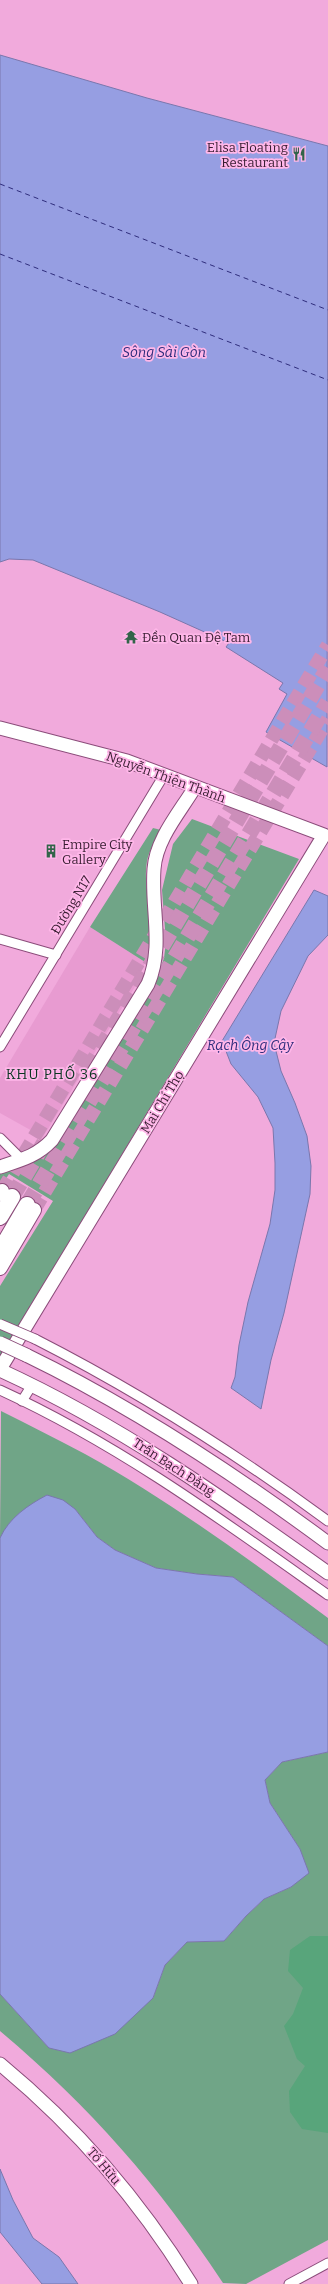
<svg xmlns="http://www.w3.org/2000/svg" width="328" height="2284" font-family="Bitter,serif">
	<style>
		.built { fill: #e89bd1 }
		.green { fill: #70a587 }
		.forest { fill: #58a57b }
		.water { fill: #969ee2; stroke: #7a77ad }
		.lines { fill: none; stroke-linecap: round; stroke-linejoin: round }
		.ferry { stroke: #2f2d7c; stroke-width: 1; stroke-dasharray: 5 4; stroke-linecap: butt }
		.primary-tunnel { stroke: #cc8eba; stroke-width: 14; stroke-dasharray: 14 7; stroke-linecap: butt }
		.highway-tunnel { stroke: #cc8eba; stroke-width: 16; stroke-dasharray: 16 8; stroke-linecap: butt }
		.street-casing { stroke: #8b4c7a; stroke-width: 11 }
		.secondary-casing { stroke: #8b4c7a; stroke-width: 15 }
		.primary-casing { stroke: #8b4c7a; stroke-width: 16 }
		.highway-casing { stroke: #8b4c7a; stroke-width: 18 }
		.street { stroke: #fff; stroke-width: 9 }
		.secondary { stroke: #fff; stroke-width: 13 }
		.primary { stroke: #fff; stroke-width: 14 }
		.highway { stroke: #fff; stroke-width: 16 }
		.street-bridge-casing { stroke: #8b4c7a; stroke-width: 11; stroke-linecap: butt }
		.secondary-bridge-casing { stroke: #8b4c7a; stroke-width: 15; stroke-linecap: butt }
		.street-bridge { stroke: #fff; stroke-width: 9 }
		.secondary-bridge { stroke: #fff; stroke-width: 13 }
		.labels { text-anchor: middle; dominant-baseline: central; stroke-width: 3.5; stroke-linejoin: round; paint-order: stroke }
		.poi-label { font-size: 13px; fill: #371c30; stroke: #ffb7e9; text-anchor: start }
		.street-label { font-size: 13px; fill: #371c30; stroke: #ffb7e9 }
		.water-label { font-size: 14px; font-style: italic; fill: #2f2d7c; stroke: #ffb7e9 }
		.neighbourhood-label { font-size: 14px; letter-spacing: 1px; fill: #0a3521; stroke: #ffb7e9 }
	</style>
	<rect width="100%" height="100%" fill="#f1aadc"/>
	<polygon class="built" points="90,927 145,962 136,985 43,1137 0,1113 0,1078"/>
	<g class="green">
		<polygon points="192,819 299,859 0,1358 0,1286 53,1201 9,1174 0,1188 0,1172 42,1158 62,1137 157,978 164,958 166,942 162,890 173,844"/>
		<path d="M153,828L161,830C156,840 149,850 147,861C141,895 162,930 145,962L90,927Z"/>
		<path d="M1,1411C29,1425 57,1439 85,1454C170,1501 250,1560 328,1618V1646L233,1577L197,1574L156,1568L115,1550L97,1537L75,1509L0,1538Z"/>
		<path d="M328,1752V2240L246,2284L223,2283C157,2183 91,2108 0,2031V1994L49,2048L153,1998L165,1965L187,1942L224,1941L246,1916L264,1899L291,1887L300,1849L270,1803L265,1780L282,1762Z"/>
	</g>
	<polygon class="forest" points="310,1936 328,1936 328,2133 302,2129 290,2112 289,2091 305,2066 297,2059 284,2026 293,2014 303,1988 288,1971 290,1950"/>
	<g class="water">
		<polygon points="0,55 147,98 328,146 327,767 266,732 287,694 279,689 283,683 226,647 229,643 160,612 33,560 9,559 0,562"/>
		<polygon points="314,890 328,896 328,935 308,956 281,1011 274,1043 281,1071 295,1103 307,1136 311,1166 310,1194 284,1313 271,1360 261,1409 231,1388 235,1377 239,1345 248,1302 270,1224 275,1190 275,1163 273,1128 258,1097 231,1064 222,1041"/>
		<path d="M47,1495L63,1500L75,1509L97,1537L115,1550L156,1568L197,1574L233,1577L328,1646V1752L282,1762L265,1780L270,1803L300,1849L309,1873L291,1887L264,1899L246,1916L224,1941L187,1942L165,1965L153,1998L115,2034L70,2053L49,2048L0,1994V1538C9,1518 28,1505 47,1495Z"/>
		<polygon points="0,2169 13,2200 33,2238 59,2257 78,2284 42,2284 0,2232"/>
	</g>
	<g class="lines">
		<g class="ferry">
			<polyline points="0,184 328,310"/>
			<polyline points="0,254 328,380"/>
		</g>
		<g class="primary-tunnel">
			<polyline points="2,1191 328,645"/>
			<polyline points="34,1210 328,719"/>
		</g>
		<g class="highway-tunnel">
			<polyline points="88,1070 328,668"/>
			<polyline points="12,1197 44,1143"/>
			<polyline points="27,1205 328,702"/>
		</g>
		<g class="street-casing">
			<g id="street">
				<polyline points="0,939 56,955"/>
				<polyline points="0,1047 164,775"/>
				<polyline points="0,1138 22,1160"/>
				<path d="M35,1339C139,1392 235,1453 328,1521"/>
				<path d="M0,1390C118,1444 222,1520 328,1595"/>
				<polyline points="22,1401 32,1385"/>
				<polyline points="289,2284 328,2263"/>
			</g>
		</g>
		<g class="secondary-casing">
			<g id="secondary">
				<polyline points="0,728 127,761 324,835 0,1369"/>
				<path d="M0,1167C21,1160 37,1156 52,1140L148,984C164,946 151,909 154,869C156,839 180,812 195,787"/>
				<path d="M26,1355C133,1407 232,1472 328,1543"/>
				<path d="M0,1370C118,1424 223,1498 328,1573"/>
				<path d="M0,2064C75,2126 140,2201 191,2284"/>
			</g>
		</g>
		<g class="primary-casing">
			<g id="primary">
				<polyline points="0,1194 2,1191"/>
				<polyline points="0,1268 34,1210"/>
			</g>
		</g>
		<g class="highway-casing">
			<g id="highway">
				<polyline points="0,1217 12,1197"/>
				<polyline points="0,1251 27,1205"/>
			</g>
		</g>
		<use href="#street" class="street"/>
		<use href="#secondary" class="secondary"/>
		<use href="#primary" class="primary"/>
		<use href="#highway" class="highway"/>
		<g class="street-bridge-casing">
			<polyline id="street-bridge" points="0,1324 35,1339"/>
		</g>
		<g class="secondary-bridge-casing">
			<polyline id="secondary-bridge" points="0,1343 26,1355"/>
		</g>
		<use href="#street-bridge" class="street-bridge"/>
		<use href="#secondary-bridge" class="secondary-bridge"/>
	</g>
	<defs>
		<g id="restaurant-bare" transform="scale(1.08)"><path d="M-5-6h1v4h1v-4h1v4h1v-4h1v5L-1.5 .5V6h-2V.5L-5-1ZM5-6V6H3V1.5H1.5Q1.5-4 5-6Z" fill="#316449" stroke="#ffb7e9" stroke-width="2.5" paint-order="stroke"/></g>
		<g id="temple-bare" transform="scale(1.08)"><path d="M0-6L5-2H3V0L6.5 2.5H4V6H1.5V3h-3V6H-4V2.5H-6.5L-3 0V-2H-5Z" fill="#316449" stroke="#ffb7e9" stroke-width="2.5" paint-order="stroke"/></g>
		<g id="building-bare" transform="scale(1.08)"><path d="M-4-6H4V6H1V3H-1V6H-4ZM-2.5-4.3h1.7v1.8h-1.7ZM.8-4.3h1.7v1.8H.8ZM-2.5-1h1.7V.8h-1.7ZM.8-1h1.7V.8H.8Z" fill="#316449" stroke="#ffb7e9" stroke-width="2.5" paint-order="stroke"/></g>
	</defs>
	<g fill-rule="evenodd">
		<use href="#restaurant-bare" x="299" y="154"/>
		<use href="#temple-bare" x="131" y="637"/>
		<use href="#building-bare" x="51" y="851"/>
	</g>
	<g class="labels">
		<g class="poi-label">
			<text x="288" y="147" text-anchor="end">Elisa Floating<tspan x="288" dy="15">Restaurant</tspan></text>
			<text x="142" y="637">Đền Quan Đệ Tam</text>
			<text x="62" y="844">Empire City<tspan x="62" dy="15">Gallery</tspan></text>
		</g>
		<g class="street-label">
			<text transform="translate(166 777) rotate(20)">Nguyễn Thiện Thành</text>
			<text transform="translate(71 905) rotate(-59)">Đường N17</text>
			<text transform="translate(162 1102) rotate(-59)">Mai Chí Thọ</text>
			<text transform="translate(174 1467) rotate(33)">Trần Bạch Đằng</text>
			<text transform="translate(104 2166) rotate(50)">Tố Hữu</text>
		</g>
		<g class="water-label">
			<text x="164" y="352">Sông Sài Gòn</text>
			<text x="250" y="1045">Rạch Ông Cậy</text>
		</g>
		<g class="neighbourhood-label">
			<text x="52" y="1074">KHU PHỐ 36</text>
		</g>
	</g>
</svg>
